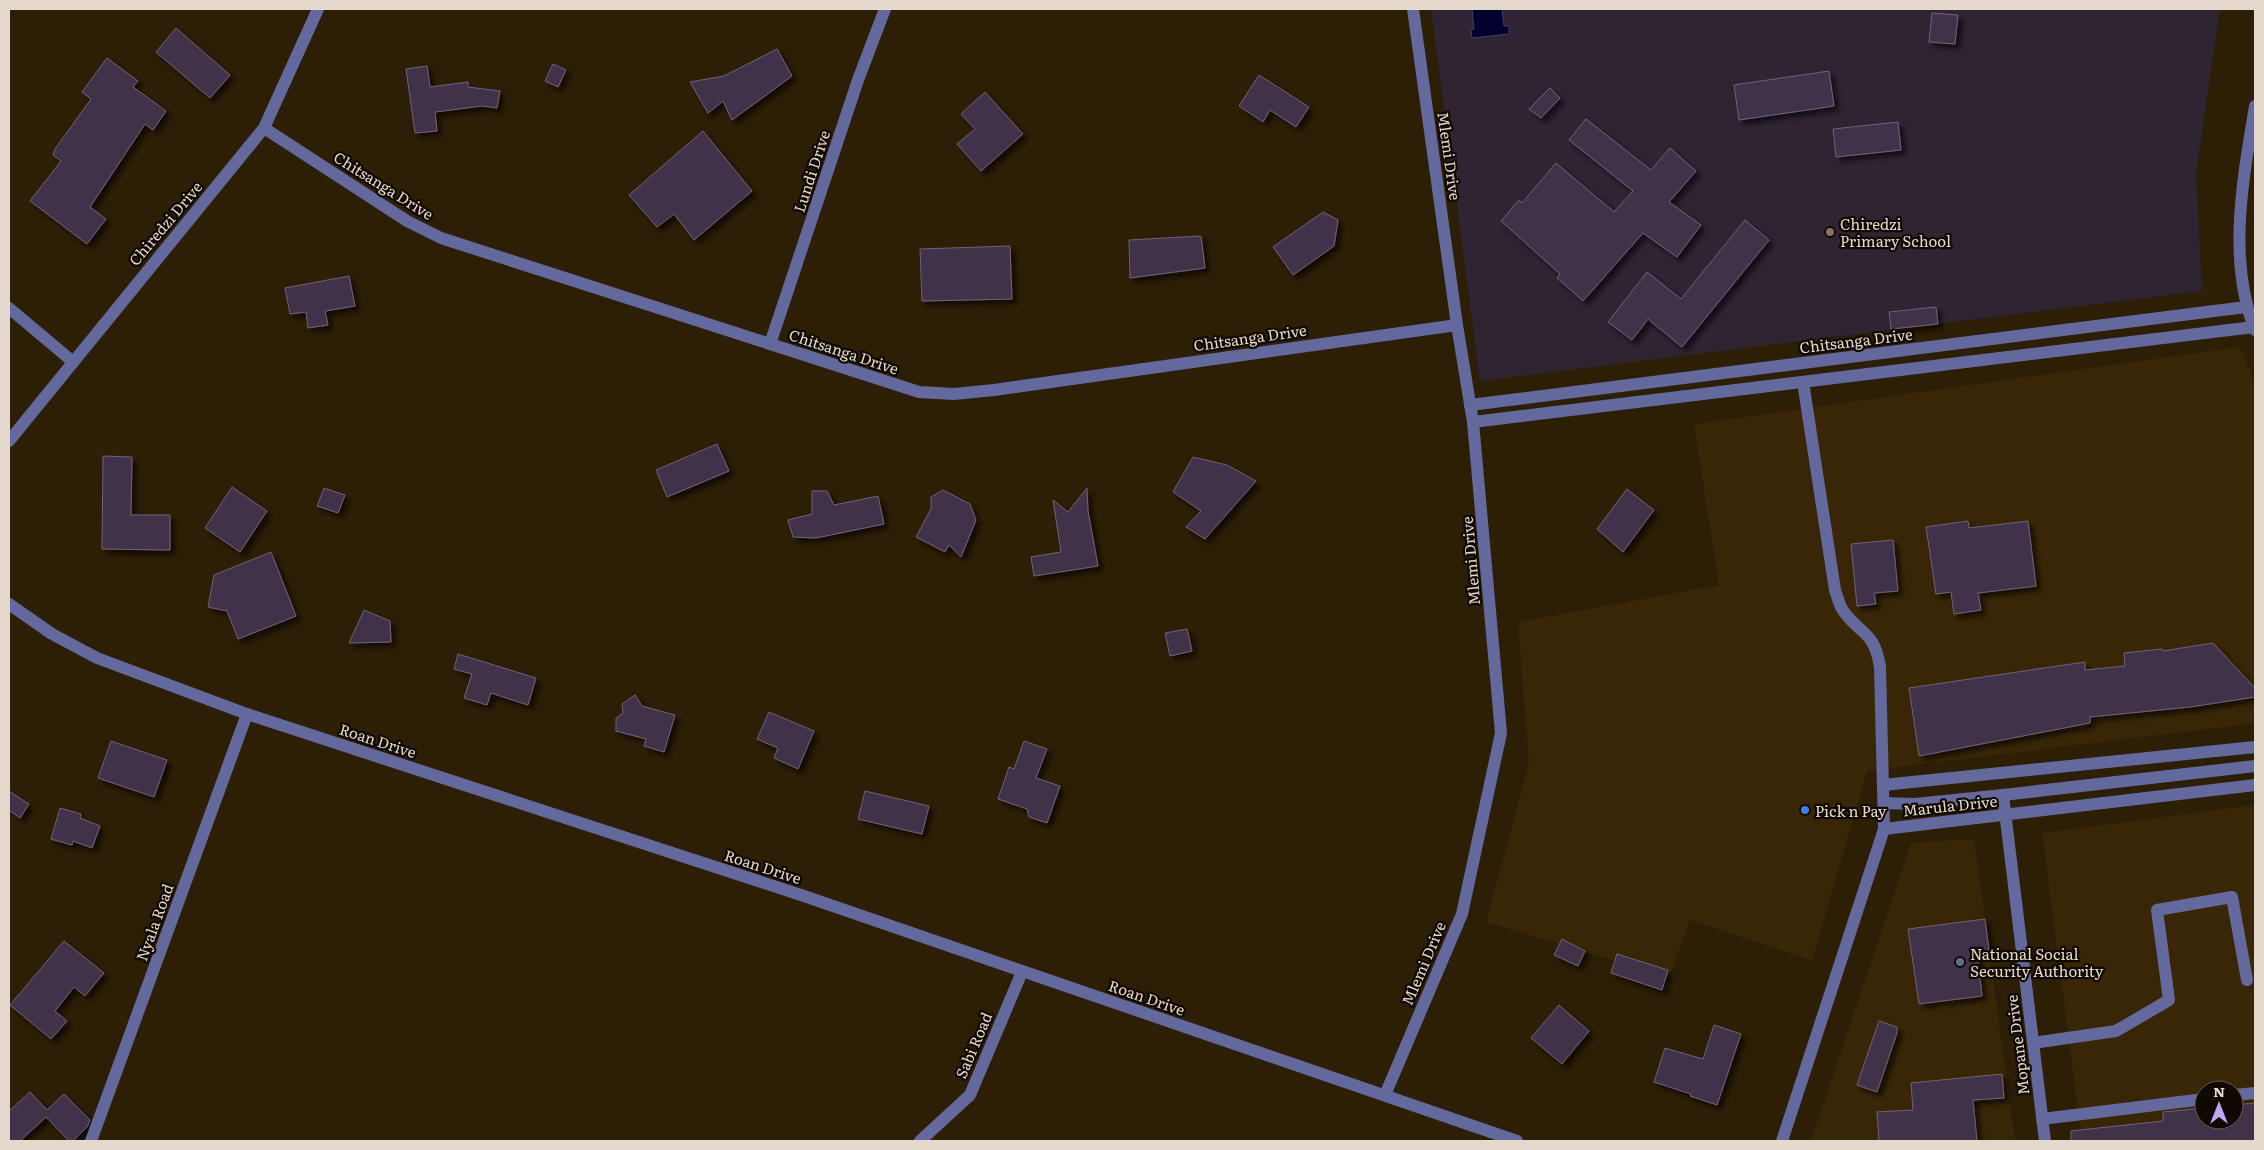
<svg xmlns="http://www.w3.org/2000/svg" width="2264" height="1150" font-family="Literata,serif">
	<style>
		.built { fill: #392606; fill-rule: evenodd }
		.education { fill: #2e2432 }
		.water { fill: #00012e; stroke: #44425d }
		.building { fill: #403148; stroke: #71617a; filter: url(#shadow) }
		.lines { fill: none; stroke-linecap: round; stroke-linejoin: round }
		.minor { stroke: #64699d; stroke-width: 12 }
		.education-dot { fill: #8d6e63; stroke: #100902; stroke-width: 2 }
		.shop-dot { fill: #3f7fe0; stroke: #100902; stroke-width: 2 }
		.service-dot { fill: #5c6f8a; stroke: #100902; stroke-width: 2 }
		.labels { text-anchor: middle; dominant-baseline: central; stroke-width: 4.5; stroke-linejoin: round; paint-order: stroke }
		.street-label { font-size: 15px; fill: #e4d9cc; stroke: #100902 }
		.poi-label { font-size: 15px; fill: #e4d9cc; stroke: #100902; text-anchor: start }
	</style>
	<defs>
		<filter id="shadow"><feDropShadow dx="4.5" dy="4.5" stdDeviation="2.5" flood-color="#0009"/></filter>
	</defs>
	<rect width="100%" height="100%" fill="#2d1e06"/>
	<g class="built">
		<polygon points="2240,347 2255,383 2255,723 1867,771 1812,961 1690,920 1669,977 1486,922 1529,763 1518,622 1719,585 1694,424"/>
		<path d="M2255,805V1141H2082L2042,833ZM2204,1090H2234V1120H2204Z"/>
		<polygon points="1974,839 2015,1141 1811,1141 1911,843"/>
	</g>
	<polygon class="education" points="1431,9 2220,9 2196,174 2202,291 1480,381"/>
	<polygon class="water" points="1472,9 1502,9 1504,26 1509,26 1509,34 1472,38 1471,30 1474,29"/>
	<g class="building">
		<polygon points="1932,13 1958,15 1955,44 1929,42"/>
		<polygon points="176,28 230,75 210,98 156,52"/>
		<polygon points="777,49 792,76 732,120 723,101 708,113 690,82 724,76"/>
		<polygon points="107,58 138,81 133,87 166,111 153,130 145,124 90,207 106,219 87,244 30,201 61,161 53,155 55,149 91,99 82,92"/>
		<polygon points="553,64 566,70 558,87 545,81"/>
		<polygon points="427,66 430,87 468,82 468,87 500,91 497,108 482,106 435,112 437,131 415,133 406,69"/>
		<polygon points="1829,71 1834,106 1739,120 1734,85"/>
		<polygon points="1259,75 1309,107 1296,127 1270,110 1263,122 1239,106"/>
		<polygon points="1550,88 1560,98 1541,118 1529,109"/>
		<polygon points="985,92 1023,134 981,171 957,144 975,129 961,114"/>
		<polygon points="1586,119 1651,170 1670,148 1696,171 1669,202 1701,225 1677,257 1643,233 1583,301 1557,278 1560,274 1501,221 1519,200 1522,203 1556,163 1614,212 1633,191 1569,140"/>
		<polygon points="1898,122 1901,150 1836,157 1833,129"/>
		<polygon points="703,131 752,191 694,240 674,214 657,227 629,195"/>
		<polygon points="1323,212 1338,220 1334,246 1293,275 1273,247"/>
		<polygon points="1745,220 1769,240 1682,347 1648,319 1632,340 1608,322 1647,272 1681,299"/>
		<polygon points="1201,236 1205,268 1130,278 1129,240"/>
		<polygon points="1010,246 1012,299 922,301 920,249"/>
		<polygon points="349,276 355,306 325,311 328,325 308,328 306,312 290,314 285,288"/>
		<polygon points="1936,307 1938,324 1891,329 1889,312"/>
		<polygon points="717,444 729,471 667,497 656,470"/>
		<polygon points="103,456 132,457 131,515 170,515 170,550 102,549"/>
		<polygon points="1193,457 1227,465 1256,481 1205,539 1186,527 1201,511 1173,492"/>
		<polygon points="232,487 267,511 240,552 205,528"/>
		<polygon points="324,488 345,495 338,513 317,506"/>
		<polygon points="1087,488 1088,511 1098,566 1034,576 1031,557 1061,552 1053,500 1068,512"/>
		<polygon points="1627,489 1654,510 1623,552 1597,529"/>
		<polygon points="943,490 970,504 976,520 961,557 949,545 945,552 916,537 931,509 931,497"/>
		<polygon points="812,491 827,491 834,505 878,496 884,524 816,538 793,537 788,520 812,514"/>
		<polygon points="1968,521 1969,528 2028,521 2036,586 1978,593 1981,610 1954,614 1951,592 1936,594 1926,527"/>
		<polygon points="1893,540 1898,591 1874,593 1876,604 1857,606 1851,544"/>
		<polygon points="271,552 296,616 238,639 227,611 208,607 214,575"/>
		<polygon points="364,610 390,621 391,642 349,643"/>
		<polygon points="1187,629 1192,651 1170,656 1165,633"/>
		<polygon points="2213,643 2255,688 2255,697 2190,707 2090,717 2090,723 1919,756 1909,688 2085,662 2085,670 2125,666 2124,653 2162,649 2163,651"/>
		<polygon points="458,654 536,678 528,705 491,693 487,705 464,698 472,674 454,669"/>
		<polygon points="635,695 642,706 675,715 664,752 644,746 646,739 616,731 616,718 623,713 622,704"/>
		<polygon points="769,712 814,731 798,769 774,758 778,748 757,739"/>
		<polygon points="111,741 167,760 154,797 98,778"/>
		<polygon points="1024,741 1047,749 1036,778 1060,786 1047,823 1029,817 1027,809 998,799 1009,767 1014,769"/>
		<polygon points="9,791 29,804 20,818 9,810"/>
		<polygon points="865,791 929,806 922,834 858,819"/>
		<polygon points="60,808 81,814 80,818 100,826 92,848 73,841 72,845 51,839"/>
		<polygon points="1985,919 1989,950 1977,951 1982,996 1919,1004 1908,929"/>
		<polygon points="1562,939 1585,951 1578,966 1554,955"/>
		<polygon points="64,941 104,973 85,996 74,987 55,1011 67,1021 51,1039 10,1005"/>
		<polygon points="1617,954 1668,970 1662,990 1611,973"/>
		<polygon points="1559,1005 1589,1031 1562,1064 1531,1038"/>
		<polygon points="1879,1021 1897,1027 1897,1033 1877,1092 1857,1085"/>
		<polygon points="1714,1025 1741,1034 1717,1105 1690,1096 1691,1094 1654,1082 1665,1048 1703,1059"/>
		<polygon points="2002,1074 2004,1098 1973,1100 1977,1141 1879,1141 1877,1112 1913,1110 1911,1083"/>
		<polygon points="30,1092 47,1110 64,1094 90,1120 87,1127 73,1141 69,1141 46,1117 20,1141 9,1141 9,1111"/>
		<polygon points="2255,1103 2255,1141 2071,1141 2071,1131 2163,1121 2163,1112 2204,1108 2204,1120 2234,1120 2234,1105"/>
	</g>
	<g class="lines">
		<g class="minor">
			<path d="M2255,106C2243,179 2227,260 2255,330"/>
			<polyline points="264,128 407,221 441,238 919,392 954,394 994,390 1457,325"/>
			<polyline points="9,308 72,361"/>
			<polyline points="770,344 858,80 885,9"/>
			<polyline points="1470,405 2246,307"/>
			<polyline points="1473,422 2254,327"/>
			<polyline points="9,441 264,128 318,9"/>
			<polyline points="9,604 52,634 97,658 247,714 804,896 1517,1141"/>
			<polyline points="1883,785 2255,747"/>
			<polyline points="2003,795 2045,1141"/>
			<polyline points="1884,803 1915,804 2003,795 2255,766"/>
			<polyline points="1884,829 2255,785"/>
			<polyline points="2033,1043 2116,1031 2169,1000 2157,910 2232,897 2247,980"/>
			<polyline points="1385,1095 1462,914 1501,733 1473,422 1457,325 1413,9"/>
			<polyline points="2234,1095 2255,1093"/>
			<polyline points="2042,1119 2204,1099"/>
			<polyline points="91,1141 247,714"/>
			<polyline points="920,1141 970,1095 1022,972"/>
			<path d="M1782,1141L1884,829L1880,667C1874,629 1859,635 1842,609C1839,603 1837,596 1835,590L1803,382"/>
		</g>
	</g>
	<circle class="education-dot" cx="1830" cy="232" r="5"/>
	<circle class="shop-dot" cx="1805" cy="810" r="5"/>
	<circle class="service-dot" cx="1960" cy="962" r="5"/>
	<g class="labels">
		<g class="street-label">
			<text transform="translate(1450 156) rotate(82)">Mlemi Drive</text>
			<text transform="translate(811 171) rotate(-72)">Lundi Drive</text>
			<text transform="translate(384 185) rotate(32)">Chitsanga Drive</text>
			<text transform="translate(165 223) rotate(-50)">Chiredzi Drive</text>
			<text transform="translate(1250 337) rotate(-8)">Chitsanga Drive</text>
			<text transform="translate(1856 340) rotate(-7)">Chitsanga Drive</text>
			<text transform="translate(844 351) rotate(18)">Chitsanga Drive</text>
			<text transform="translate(1470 561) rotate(-95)">Mlemi Drive</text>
			<text transform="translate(378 740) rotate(18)">Roan Drive</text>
			<text transform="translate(1950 805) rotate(-6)">Marula Drive</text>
			<text transform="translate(763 866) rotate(18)">Roan Drive</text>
			<text transform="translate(154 922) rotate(-70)">Nyala Road</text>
			<text transform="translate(1423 963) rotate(-67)">Mlemi Drive</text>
			<text transform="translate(1147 997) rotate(19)">Roan Drive</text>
			<text transform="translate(973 1045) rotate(-67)">Sabi Road</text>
			<text transform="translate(2017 1045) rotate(-97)">Mopane Drive</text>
		</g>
		<g class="poi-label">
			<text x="1840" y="223">Chiredzi<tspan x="1840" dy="17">Primary School</tspan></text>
			<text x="1815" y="810">Pick n Pay</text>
			<text x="1970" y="953">National Social<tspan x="1970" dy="17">Security Authority</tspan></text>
		</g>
	</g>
	<rect width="2264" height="1150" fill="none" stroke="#e4d9cc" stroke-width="20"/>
	<g transform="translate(2219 1105)"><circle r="24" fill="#100902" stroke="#655c53"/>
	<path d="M0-4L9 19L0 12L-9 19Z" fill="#baaaf6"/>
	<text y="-8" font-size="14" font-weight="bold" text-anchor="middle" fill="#e4d9cc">N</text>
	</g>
</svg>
